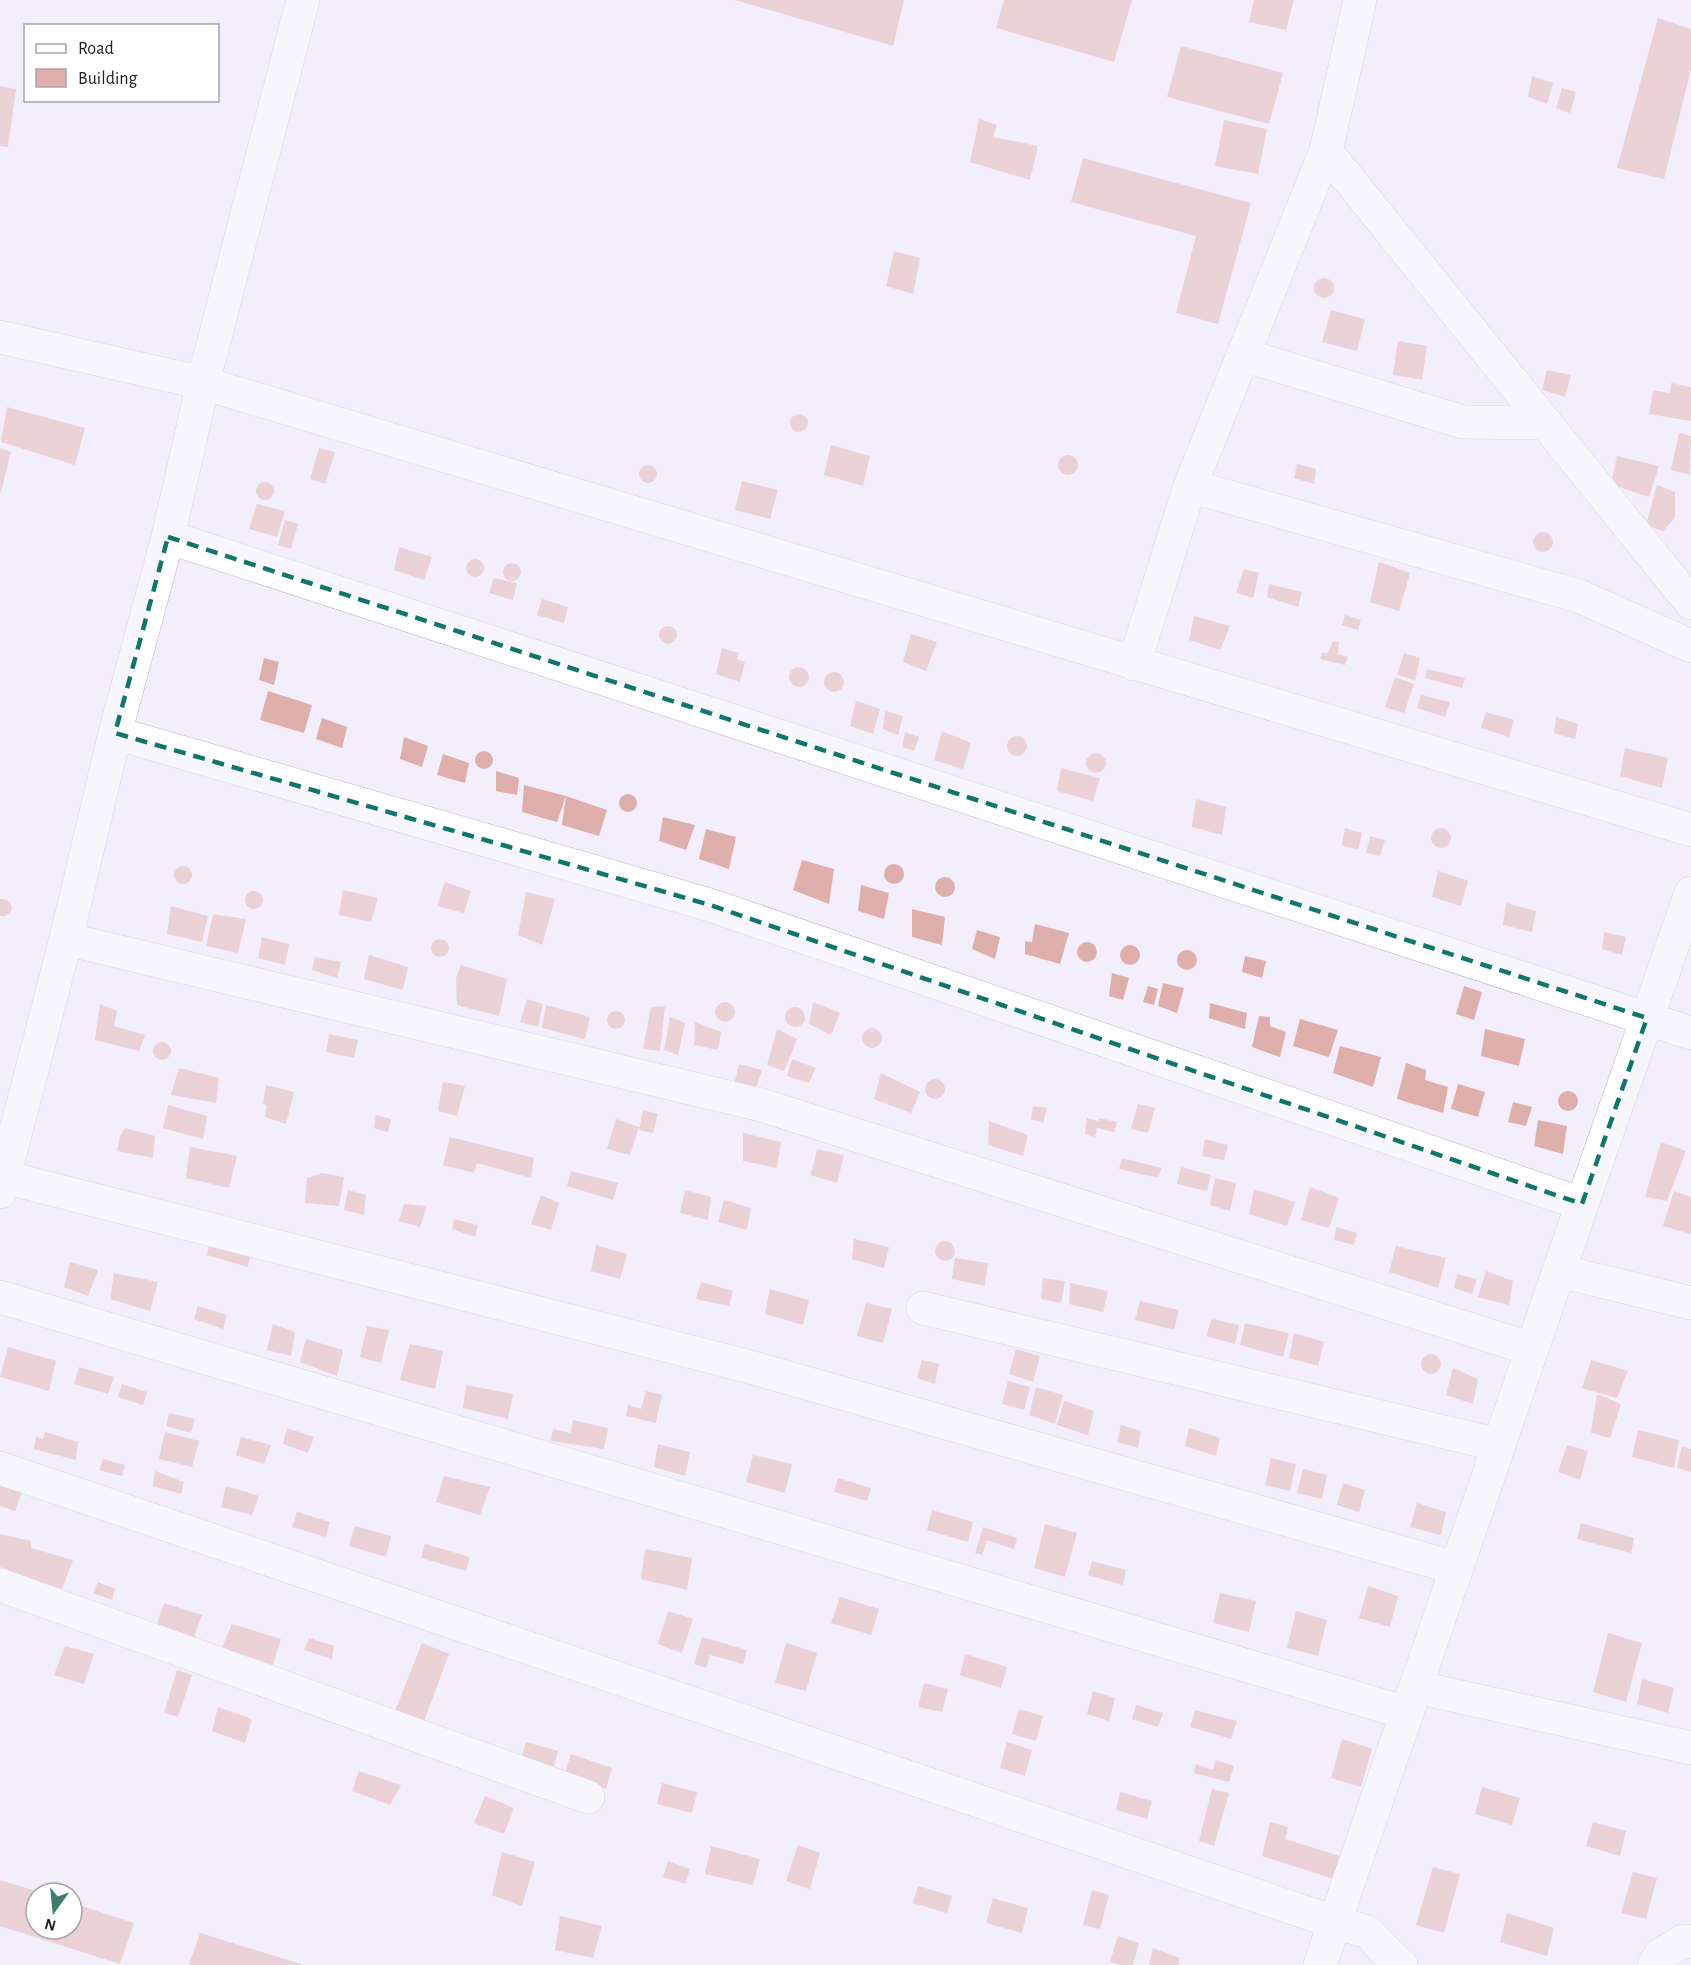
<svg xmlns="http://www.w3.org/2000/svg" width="1691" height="1965" font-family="'Alegreya Sans',sans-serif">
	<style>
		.building { fill: #dfafac }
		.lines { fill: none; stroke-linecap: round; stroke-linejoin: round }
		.minor-casing { stroke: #b9b5c2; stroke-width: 34 }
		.major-casing { stroke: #b9b5c2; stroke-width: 34 }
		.minor { stroke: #fff; stroke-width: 33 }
		.major { stroke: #fff; stroke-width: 33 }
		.marked { fill: none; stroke: #0f766e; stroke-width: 4.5; stroke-dasharray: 12 8; stroke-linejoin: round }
	</style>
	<rect width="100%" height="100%" fill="#f3eefc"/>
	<g class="building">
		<polygon points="735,0 904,0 893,46"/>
		<polygon points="1004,0 1132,0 1114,62 996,28"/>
		<polygon points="1254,0 1294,0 1286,30 1249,22"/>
		<polygon points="1658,18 1691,29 1691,69 1664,179 1617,168"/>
		<polygon points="1181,46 1283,73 1269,124 1167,97"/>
		<polygon points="1532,76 1553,83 1547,104 1528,97"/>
		<polygon points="0,86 16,89 8,147 0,146"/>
		<polygon points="1562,88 1576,92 1570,113 1556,108"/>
		<polygon points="979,119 997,125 993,137 1038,146 1030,180 970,162"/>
		<polygon points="1224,120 1267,129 1258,174 1215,166"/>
		<polygon points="1083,158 1251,203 1218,324 1176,313 1196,236 1071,202"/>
		<polygon points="894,251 920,258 913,294 886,286"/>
		<circle cx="1324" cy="288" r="10"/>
		<polygon points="1331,310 1365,319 1357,351 1322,342"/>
		<polygon points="1398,341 1427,346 1422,380 1393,375"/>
		<polygon points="1547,370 1571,375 1565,397 1542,390"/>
		<polygon points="1671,383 1691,387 1691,421 1649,414 1653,390 1670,393"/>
		<polygon points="7,407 85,428 75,465 1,442"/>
		<circle cx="799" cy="423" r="9"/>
		<polygon points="1679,433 1691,436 1690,475 1671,470"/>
		<polygon points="831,445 870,456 863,486 824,475"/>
		<polygon points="0,448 11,452 1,492 0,492"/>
		<polygon points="319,448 335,452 325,484 310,479"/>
		<circle cx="1068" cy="465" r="10"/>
		<polygon points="1617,456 1659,466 1649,497 1611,484"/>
		<polygon points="1297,464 1316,469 1314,484 1294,478"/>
		<circle cx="648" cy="474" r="9"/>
		<polygon points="742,481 778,490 770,519 735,510"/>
		<circle cx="265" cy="491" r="9"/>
		<polygon points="1657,485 1675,492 1675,518 1663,531 1646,525"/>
		<polygon points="257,504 285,511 277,537 249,529"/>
		<polygon points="285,520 298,524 291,549 278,545"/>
		<circle cx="1543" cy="542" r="10"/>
		<polygon points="399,547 432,557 424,580 394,570"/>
		<circle cx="475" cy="568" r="9"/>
		<polygon points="1379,562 1410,573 1399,611 1370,602"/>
		<circle cx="512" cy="572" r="9"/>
		<polygon points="1244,569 1259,573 1253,598 1236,593"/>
		<polygon points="494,578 517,583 513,600 489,593"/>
		<polygon points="1269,584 1302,592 1298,607 1267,597"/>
		<polygon points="542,599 568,607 564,623 537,615"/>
		<polygon points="1345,615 1361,620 1358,630 1342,625"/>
		<polygon points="1194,616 1230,626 1220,650 1189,640"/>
		<circle cx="668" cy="635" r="9"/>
		<polygon points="911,634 937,642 926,671 903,662"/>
		<polygon points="1333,641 1339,642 1338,654 1348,657 1345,665 1320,659 1322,653 1328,653"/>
		<polygon points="722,648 739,653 737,659 745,662 740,682 716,674"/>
		<polygon points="1404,653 1420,658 1415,680 1397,675"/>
		<polygon points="264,658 279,662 274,685 259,680"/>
		<circle cx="799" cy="677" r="10"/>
		<polygon points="1427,669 1465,678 1462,688 1425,678"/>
		<circle cx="834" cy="682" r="10"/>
		<polygon points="1395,677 1414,684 1404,713 1385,707"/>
		<polygon points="268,691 312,705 304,733 260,720"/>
		<polygon points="1421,695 1450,702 1445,717 1417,708"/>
		<polygon points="856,701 880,709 873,734 850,726"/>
		<polygon points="885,711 903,716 898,735 883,729"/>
		<polygon points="1486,712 1514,720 1509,737 1481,728"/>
		<polygon points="1556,717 1578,724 1575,739 1554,733"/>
		<polygon points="322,718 347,727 342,748 316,739"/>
		<polygon points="942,731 971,743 963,769 934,760"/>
		<polygon points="905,732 919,737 914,751 902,747"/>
		<circle cx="1017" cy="746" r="10"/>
		<polygon points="404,737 428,746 422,767 400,759"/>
		<polygon points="1625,748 1668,758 1662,788 1620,776"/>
		<circle cx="484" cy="760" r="9"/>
		<circle cx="1096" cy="763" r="10"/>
		<polygon points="443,754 469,763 465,783 437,775"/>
		<polygon points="1061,768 1100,778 1093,801 1057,791"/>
		<polygon points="496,771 519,778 517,795 496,791"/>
		<polygon points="524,785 566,796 607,810 599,836 562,825 566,796 557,822 522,812"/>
		<circle cx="628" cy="803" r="9"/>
		<polygon points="1196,799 1226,807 1222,835 1192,827"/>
		<polygon points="663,817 695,825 686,850 659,841"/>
		<circle cx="1441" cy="838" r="10"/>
		<polygon points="1345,828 1362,833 1358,850 1342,845"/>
		<polygon points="706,829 736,837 729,869 699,859"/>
		<polygon points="1370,836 1385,840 1380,856 1366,853"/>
		<polygon points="802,860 834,869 829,904 793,890"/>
		<circle cx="894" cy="874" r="10"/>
		<circle cx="183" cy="875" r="9"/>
		<polygon points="1438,871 1468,881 1461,906 1432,897"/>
		<circle cx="945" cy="887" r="10"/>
		<polygon points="445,882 471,891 464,913 437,906"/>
		<polygon points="861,885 889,893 884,919 858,911"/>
		<polygon points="343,890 378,898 371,922 339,915"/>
		<circle cx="254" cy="900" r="9"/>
		<polygon points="526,892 555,899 542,945 518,935"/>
		<polygon points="0,899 7,900 11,904 12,910 6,916 0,916"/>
		<polygon points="1506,903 1536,911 1532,932 1503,925"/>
		<polygon points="171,906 208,916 202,942 167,934"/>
		<polygon points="912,909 945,917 942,945 912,937"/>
		<polygon points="213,914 246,919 238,953 206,946"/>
		<polygon points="1035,924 1069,933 1060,964 1025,954 1025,941 1032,942"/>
		<polygon points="977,930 1000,937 995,959 972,949"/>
		<polygon points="1604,932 1626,937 1622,955 1602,949"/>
		<polygon points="262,937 289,944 285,965 258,958"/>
		<circle cx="440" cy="948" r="9"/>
		<circle cx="1087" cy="952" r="10"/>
		<circle cx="1130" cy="955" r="10"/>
		<circle cx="1187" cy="960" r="10"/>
		<polygon points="369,955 408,967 403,990 364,979"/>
		<polygon points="1245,956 1266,961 1262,978 1242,972"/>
		<polygon points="315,957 341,962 337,978 312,970"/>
		<polygon points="461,965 507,979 499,1016 457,1005 456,978"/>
		<polygon points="1112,973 1129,978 1123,1000 1109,996"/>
		<polygon points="1163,983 1184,988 1177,1013 1158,1006"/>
		<polygon points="1148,986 1158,989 1154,1005 1143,1002"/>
		<polygon points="1464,986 1482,992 1474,1020 1456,1014"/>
		<polygon points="527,999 543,1004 538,1027 520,1022"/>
		<circle cx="725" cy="1012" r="10"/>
		<polygon points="813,1002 840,1013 831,1035 809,1024"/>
		<polygon points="1210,1003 1247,1013 1245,1029 1209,1018"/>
		<polygon points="100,1004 117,1011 114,1026 145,1035 139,1051 95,1040"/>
		<polygon points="546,1005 590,1017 585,1039 542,1028"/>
		<polygon points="665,1006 660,1051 643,1049 651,1007"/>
		<circle cx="795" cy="1017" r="10"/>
		<circle cx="616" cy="1020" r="9"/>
		<polygon points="1259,1016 1270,1017 1270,1026 1286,1032 1280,1057 1252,1047"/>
		<polygon points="670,1017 685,1023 678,1055 664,1050"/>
		<polygon points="1300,1019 1338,1030 1329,1057 1293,1046"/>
		<polygon points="695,1022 721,1032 718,1050 694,1045"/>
		<circle cx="872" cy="1038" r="10"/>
		<polygon points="777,1029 797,1039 784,1071 767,1065"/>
		<polygon points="1485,1029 1525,1039 1519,1066 1481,1056"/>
		<polygon points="329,1034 358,1040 354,1058 326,1052"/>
		<circle cx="162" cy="1051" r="9"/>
		<polygon points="1340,1046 1381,1057 1373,1087 1333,1073"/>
		<polygon points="792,1059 816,1068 809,1083 787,1076"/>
		<polygon points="1406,1063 1426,1070 1425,1080 1448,1087 1443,1113 1397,1099"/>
		<polygon points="739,1064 762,1070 755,1091 734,1085"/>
		<polygon points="179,1068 219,1078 216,1103 171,1095"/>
		<polygon points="881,1073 920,1092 911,1113 874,1099"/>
		<circle cx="935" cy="1089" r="10"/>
		<polygon points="443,1082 465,1086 457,1116 438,1111"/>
		<polygon points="1458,1084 1485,1092 1478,1117 1451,1109"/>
		<polygon points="266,1085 294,1092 286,1124 265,1117 267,1106 263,1103"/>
		<circle cx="1568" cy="1101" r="10"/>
		<polygon points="1513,1102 1532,1107 1526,1126 1508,1122"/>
		<polygon points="1138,1104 1155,1108 1148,1133 1131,1129"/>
		<polygon points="168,1105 207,1116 203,1139 163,1128"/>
		<polygon points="1033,1106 1047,1108 1043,1123 1031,1119"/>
		<polygon points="643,1110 658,1114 653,1133 639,1130"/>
		<polygon points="376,1115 391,1119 388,1132 374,1128"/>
		<polygon points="1087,1118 1099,1121 1099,1118 1117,1122 1114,1132 1097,1128 1095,1137 1085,1134"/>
		<polygon points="616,1119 639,1127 630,1155 607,1149"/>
		<polygon points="1538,1120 1567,1126 1563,1154 1534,1146"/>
		<polygon points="989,1121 1028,1135 1023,1156 988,1145"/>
		<polygon points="125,1128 155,1136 153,1158 117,1151 120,1136"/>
		<polygon points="743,1133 781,1142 777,1168 743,1161"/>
		<polygon points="450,1137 534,1158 531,1178 477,1163 474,1173 443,1165"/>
		<polygon points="1205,1139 1228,1145 1224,1160 1202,1156"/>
		<polygon points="1661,1142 1686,1151 1667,1201 1645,1197"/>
		<polygon points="190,1147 237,1156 229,1188 186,1178"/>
		<polygon points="817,1149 844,1155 837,1183 811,1175"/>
		<polygon points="1122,1158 1162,1168 1158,1178 1119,1169"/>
		<polygon points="1181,1167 1211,1175 1207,1191 1177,1184"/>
		<polygon points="571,1171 618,1183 613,1200 567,1186"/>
		<polygon points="322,1173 344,1177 339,1206 305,1203 307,1178"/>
		<polygon points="1215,1178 1236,1183 1230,1211 1210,1205"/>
		<polygon points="1310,1187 1339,1198 1329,1228 1301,1220"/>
		<polygon points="1254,1189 1295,1202 1287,1226 1249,1214"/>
		<polygon points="348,1190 366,1195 364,1215 344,1210"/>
		<polygon points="685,1190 711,1197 708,1220 680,1213"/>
		<polygon points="1674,1191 1691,1197 1691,1234 1663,1226"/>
		<polygon points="541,1195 559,1203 551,1230 531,1224"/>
		<polygon points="724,1200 751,1208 747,1230 718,1222"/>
		<polygon points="404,1204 427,1206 420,1227 399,1221"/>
		<polygon points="454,1219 478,1225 475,1237 452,1229"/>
		<polygon points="1336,1227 1357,1233 1354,1245 1334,1240"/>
		<polygon points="854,1239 889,1247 884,1268 852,1259"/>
		<circle cx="945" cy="1251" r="10"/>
		<polygon points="209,1245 250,1254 248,1267 207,1255"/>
		<polygon points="596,1245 627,1254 620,1279 591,1271"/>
		<polygon points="1396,1246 1446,1258 1438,1288 1389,1272"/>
		<polygon points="955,1258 988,1263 985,1286 952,1279"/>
		<polygon points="70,1262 98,1270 88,1296 64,1287"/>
		<polygon points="1486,1271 1513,1281 1509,1305 1478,1297"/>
		<polygon points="114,1273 158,1282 150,1311 110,1299"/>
		<polygon points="1457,1274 1477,1279 1472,1294 1454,1288"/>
		<polygon points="1043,1278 1065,1281 1061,1303 1041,1299"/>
		<polygon points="701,1282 733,1291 729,1306 696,1299"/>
		<polygon points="1070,1283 1108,1291 1103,1312 1069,1304"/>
		<polygon points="770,1289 809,1300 803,1325 765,1314"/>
		<polygon points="1140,1301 1179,1310 1174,1330 1135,1320"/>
		<polygon points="866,1303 892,1309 883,1343 857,1336"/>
		<polygon points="198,1306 227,1315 223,1329 194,1319"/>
		<polygon points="1212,1319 1239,1325 1235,1344 1206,1336"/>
		<polygon points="1245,1323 1289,1333 1283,1357 1240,1345"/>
		<polygon points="273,1324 295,1332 291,1356 267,1350"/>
		<polygon points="367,1326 389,1330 381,1363 360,1357"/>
		<polygon points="1294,1333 1324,1342 1318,1366 1289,1358"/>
		<polygon points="306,1339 343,1350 337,1376 300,1362"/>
		<polygon points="410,1344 443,1351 435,1389 400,1380"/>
		<polygon points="8,1347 56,1361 49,1391 0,1377"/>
		<polygon points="1016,1349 1040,1356 1033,1382 1009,1374"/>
		<circle cx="1431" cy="1364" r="10"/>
		<polygon points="922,1360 939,1364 935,1384 917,1378"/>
		<polygon points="1591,1360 1628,1371 1617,1398 1582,1388"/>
		<polygon points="79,1367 114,1377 108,1394 74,1384"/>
		<polygon points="1453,1368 1478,1379 1473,1404 1446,1395"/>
		<polygon points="1008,1381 1030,1387 1024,1410 1002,1404"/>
		<polygon points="122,1384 147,1392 143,1405 118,1397"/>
		<polygon points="466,1385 513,1394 508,1419 463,1408"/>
		<polygon points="1036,1387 1063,1395 1055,1424 1029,1415"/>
		<polygon points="646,1391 662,1395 656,1423 626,1416 628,1405 641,1409"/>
		<polygon points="1597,1394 1621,1404 1610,1438 1591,1433"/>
		<polygon points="1064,1401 1094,1411 1088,1435 1057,1425"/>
		<polygon points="169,1413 195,1419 191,1433 166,1426"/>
		<polygon points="573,1420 608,1428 604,1449 551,1441 553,1429 571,1433"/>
		<polygon points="1121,1425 1141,1431 1138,1448 1117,1442"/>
		<polygon points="287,1428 314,1437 308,1453 283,1444"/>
		<polygon points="1189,1428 1220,1438 1216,1456 1185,1446"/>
		<polygon points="1638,1430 1679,1440 1674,1468 1632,1457"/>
		<polygon points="45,1432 78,1442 76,1460 34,1449 36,1437 43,1439"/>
		<polygon points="165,1432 199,1441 192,1467 159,1459"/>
		<polygon points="241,1437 271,1445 264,1464 236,1455"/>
		<polygon points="658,1444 690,1452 685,1476 654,1467"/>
		<polygon points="1567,1445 1588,1451 1580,1480 1558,1472"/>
		<polygon points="1682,1446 1691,1449 1691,1472 1677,1468"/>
		<polygon points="753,1455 792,1464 785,1493 746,1482"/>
		<polygon points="1271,1458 1296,1464 1290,1491 1265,1485"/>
		<polygon points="103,1459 125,1465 122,1476 99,1470"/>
		<polygon points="1303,1469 1327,1475 1322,1499 1297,1493"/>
		<polygon points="155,1471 184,1482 181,1494 153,1486"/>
		<polygon points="0,1475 25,1483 15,1511 0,1506"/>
		<polygon points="444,1476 490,1487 480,1515 436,1502"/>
		<polygon points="838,1478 871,1488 867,1501 834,1492"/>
		<polygon points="1343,1483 1365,1490 1359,1512 1337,1505"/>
		<polygon points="226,1486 259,1496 252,1515 221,1507"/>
		<polygon points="1417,1503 1446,1512 1441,1535 1410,1527"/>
		<polygon points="932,1510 973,1522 968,1542 927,1530"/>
		<polygon points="297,1512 330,1522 326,1537 292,1527"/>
		<polygon points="1581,1523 1634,1538 1631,1553 1577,1539"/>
		<polygon points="1045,1524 1077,1533 1065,1577 1034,1568"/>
		<polygon points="355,1526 391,1536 386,1557 349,1546"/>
		<polygon points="983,1527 1017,1538 1014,1549 987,1540 982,1555 975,1553"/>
		<polygon points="0,1534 31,1541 31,1548 73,1560 62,1589 0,1567"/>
		<polygon points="425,1544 470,1557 466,1571 421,1558"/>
		<polygon points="645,1549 692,1558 687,1590 641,1579"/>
		<polygon points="1092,1561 1126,1570 1123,1585 1088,1575"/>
		<polygon points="98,1582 115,1589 112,1600 93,1593"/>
		<polygon points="1368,1586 1398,1596 1390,1627 1359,1618"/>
		<polygon points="1220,1593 1256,1601 1249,1632 1213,1623"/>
		<polygon points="840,1597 879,1609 871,1635 831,1623"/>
		<polygon points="164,1603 202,1615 194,1637 157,1624"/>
		<polygon points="668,1611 693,1619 682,1653 658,1644"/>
		<polygon points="1296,1611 1327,1620 1318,1656 1287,1648"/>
		<polygon points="232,1624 281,1639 273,1665 222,1647"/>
		<polygon points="1608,1633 1642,1643 1626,1702 1593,1692"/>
		<polygon points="702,1637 747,1650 743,1664 710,1655 706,1668 694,1664"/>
		<polygon points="309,1638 334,1646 332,1659 304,1650"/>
		<polygon points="422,1643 449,1654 424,1721 395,1711"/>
		<polygon points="786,1643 817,1653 806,1691 775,1683"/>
		<polygon points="65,1646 94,1654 84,1684 54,1675"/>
		<polygon points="965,1654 1007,1667 1001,1688 960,1675"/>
		<polygon points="177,1670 192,1675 178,1717 164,1713"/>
		<polygon points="1642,1679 1674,1688 1668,1713 1637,1704"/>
		<polygon points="924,1683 948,1689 942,1712 918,1707"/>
		<polygon points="1093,1691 1115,1698 1109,1721 1087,1714"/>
		<polygon points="1136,1705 1163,1713 1158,1727 1132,1719"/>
		<polygon points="218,1707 252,1719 245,1743 212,1731"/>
		<polygon points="1019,1709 1043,1716 1036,1741 1012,1734"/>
		<polygon points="1195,1710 1237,1721 1231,1739 1190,1727"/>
		<polygon points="1342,1739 1372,1749 1361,1787 1331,1778"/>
		<polygon points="526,1742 558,1751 553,1770 521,1760"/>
		<polygon points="1007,1742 1032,1750 1025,1776 1000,1768"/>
		<polygon points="571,1754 612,1768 606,1789 564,1776"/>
		<polygon points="1216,1760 1234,1766 1229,1782 1194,1773 1196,1764 1213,1770"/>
		<polygon points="359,1771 401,1785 390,1805 352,1791"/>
		<polygon points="662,1783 697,1792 692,1813 657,1804"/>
		<polygon points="1482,1787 1520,1798 1512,1825 1475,1814"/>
		<polygon points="1212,1789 1229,1793 1214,1846 1199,1841"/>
		<polygon points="1120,1792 1152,1801 1147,1819 1116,1810"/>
		<polygon points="485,1796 514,1808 504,1834 474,1823"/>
		<polygon points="1270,1822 1288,1827 1285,1839 1343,1857 1337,1880 1262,1856"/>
		<polygon points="1593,1822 1626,1831 1620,1856 1586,1846"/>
		<polygon points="798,1845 820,1853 810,1889 786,1881"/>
		<polygon points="711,1846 760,1859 753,1885 705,1874"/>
		<polygon points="502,1852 535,1862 522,1906 492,1895"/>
		<polygon points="668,1861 690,1869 685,1884 663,1877"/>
		<polygon points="1433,1867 1460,1874 1444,1933 1416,1925"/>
		<polygon points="1633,1872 1657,1878 1646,1919 1621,1913"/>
		<polygon points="0,1880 36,1891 36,1929 72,1929 72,1903 134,1923 120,1964 0,1926"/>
		<polygon points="918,1886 952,1896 947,1913 913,1903"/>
		<polygon points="1092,1890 1109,1895 1100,1929 1083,1925"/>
		<polygon points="993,1898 1028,1908 1022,1933 986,1923"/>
		<polygon points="1507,1913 1554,1928 1547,1956 1500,1942"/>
		<polygon points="560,1916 602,1926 593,1958 555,1950"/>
		<polygon points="200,1933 301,1964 301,1965 189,1965"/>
		<polygon points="1118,1936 1139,1943 1133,1965 1120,1965 1110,1962"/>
		<polygon points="1153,1948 1180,1958 1178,1965 1149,1965"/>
	</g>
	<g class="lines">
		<g class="minor-casing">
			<g id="minor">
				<polyline points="1326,151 1691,603"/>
				<polyline points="0,337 203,383 303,0"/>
				<polyline points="1243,355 1463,422 1546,423"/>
				<polyline points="1190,486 1579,596 1691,646"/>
				<polyline points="168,537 1691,1033"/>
				<polyline points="1134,664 1190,486 1326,151 1360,0"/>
				<polyline points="115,733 710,905 1582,1204"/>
				<polyline points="66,939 761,1105 1532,1349"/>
				<polyline points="4,1177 743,1365 1456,1568"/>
				<polyline points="0,1192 66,939 115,733 168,537 203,383 1691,830"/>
				<polyline points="1559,1271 1691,1303"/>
				<polyline points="0,1297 1407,1713"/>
				<polyline points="923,1308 1499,1445"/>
				<polyline points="0,1468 1334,1922 1368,1932 1386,1952 1401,1965"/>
				<polyline points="0,1585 588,1797"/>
				<polyline points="1416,1687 1691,1748"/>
				<polyline points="1654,1965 1660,1955 1683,1941 1691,1942"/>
			</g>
		</g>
		<g class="major-casing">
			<polyline id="major" points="1320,1965 1582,1204 1691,893"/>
		</g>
		<use href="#minor" class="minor"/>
		<use href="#major" class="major"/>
	</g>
	<path d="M0 0H1691V1965H0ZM168,537L1647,1018L1582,1204L710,905L115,733Z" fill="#f3eefc" fill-opacity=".55" fill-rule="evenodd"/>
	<path class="marked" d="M168,537L1647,1018L1582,1204L710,905L115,733Z"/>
	<rect x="24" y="24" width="195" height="78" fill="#ffffff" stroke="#a6a5a7" stroke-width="1.5"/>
	<rect x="36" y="44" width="30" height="9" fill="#ffffff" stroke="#a6a5a7" stroke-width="1.5"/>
	<text x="78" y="54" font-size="18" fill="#201e23">Road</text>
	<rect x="36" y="69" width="30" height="18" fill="#dfafac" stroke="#a6a5a7" stroke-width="1.5"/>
	<text x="78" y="84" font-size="18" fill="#201e23">Building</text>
	<g transform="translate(54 1911) rotate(195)"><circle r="28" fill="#ffffff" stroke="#a6a5a7" stroke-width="1.5"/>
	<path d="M0-4.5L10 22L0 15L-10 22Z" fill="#3d7e6d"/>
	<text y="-9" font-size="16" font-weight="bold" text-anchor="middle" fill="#201e23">N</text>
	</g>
</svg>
